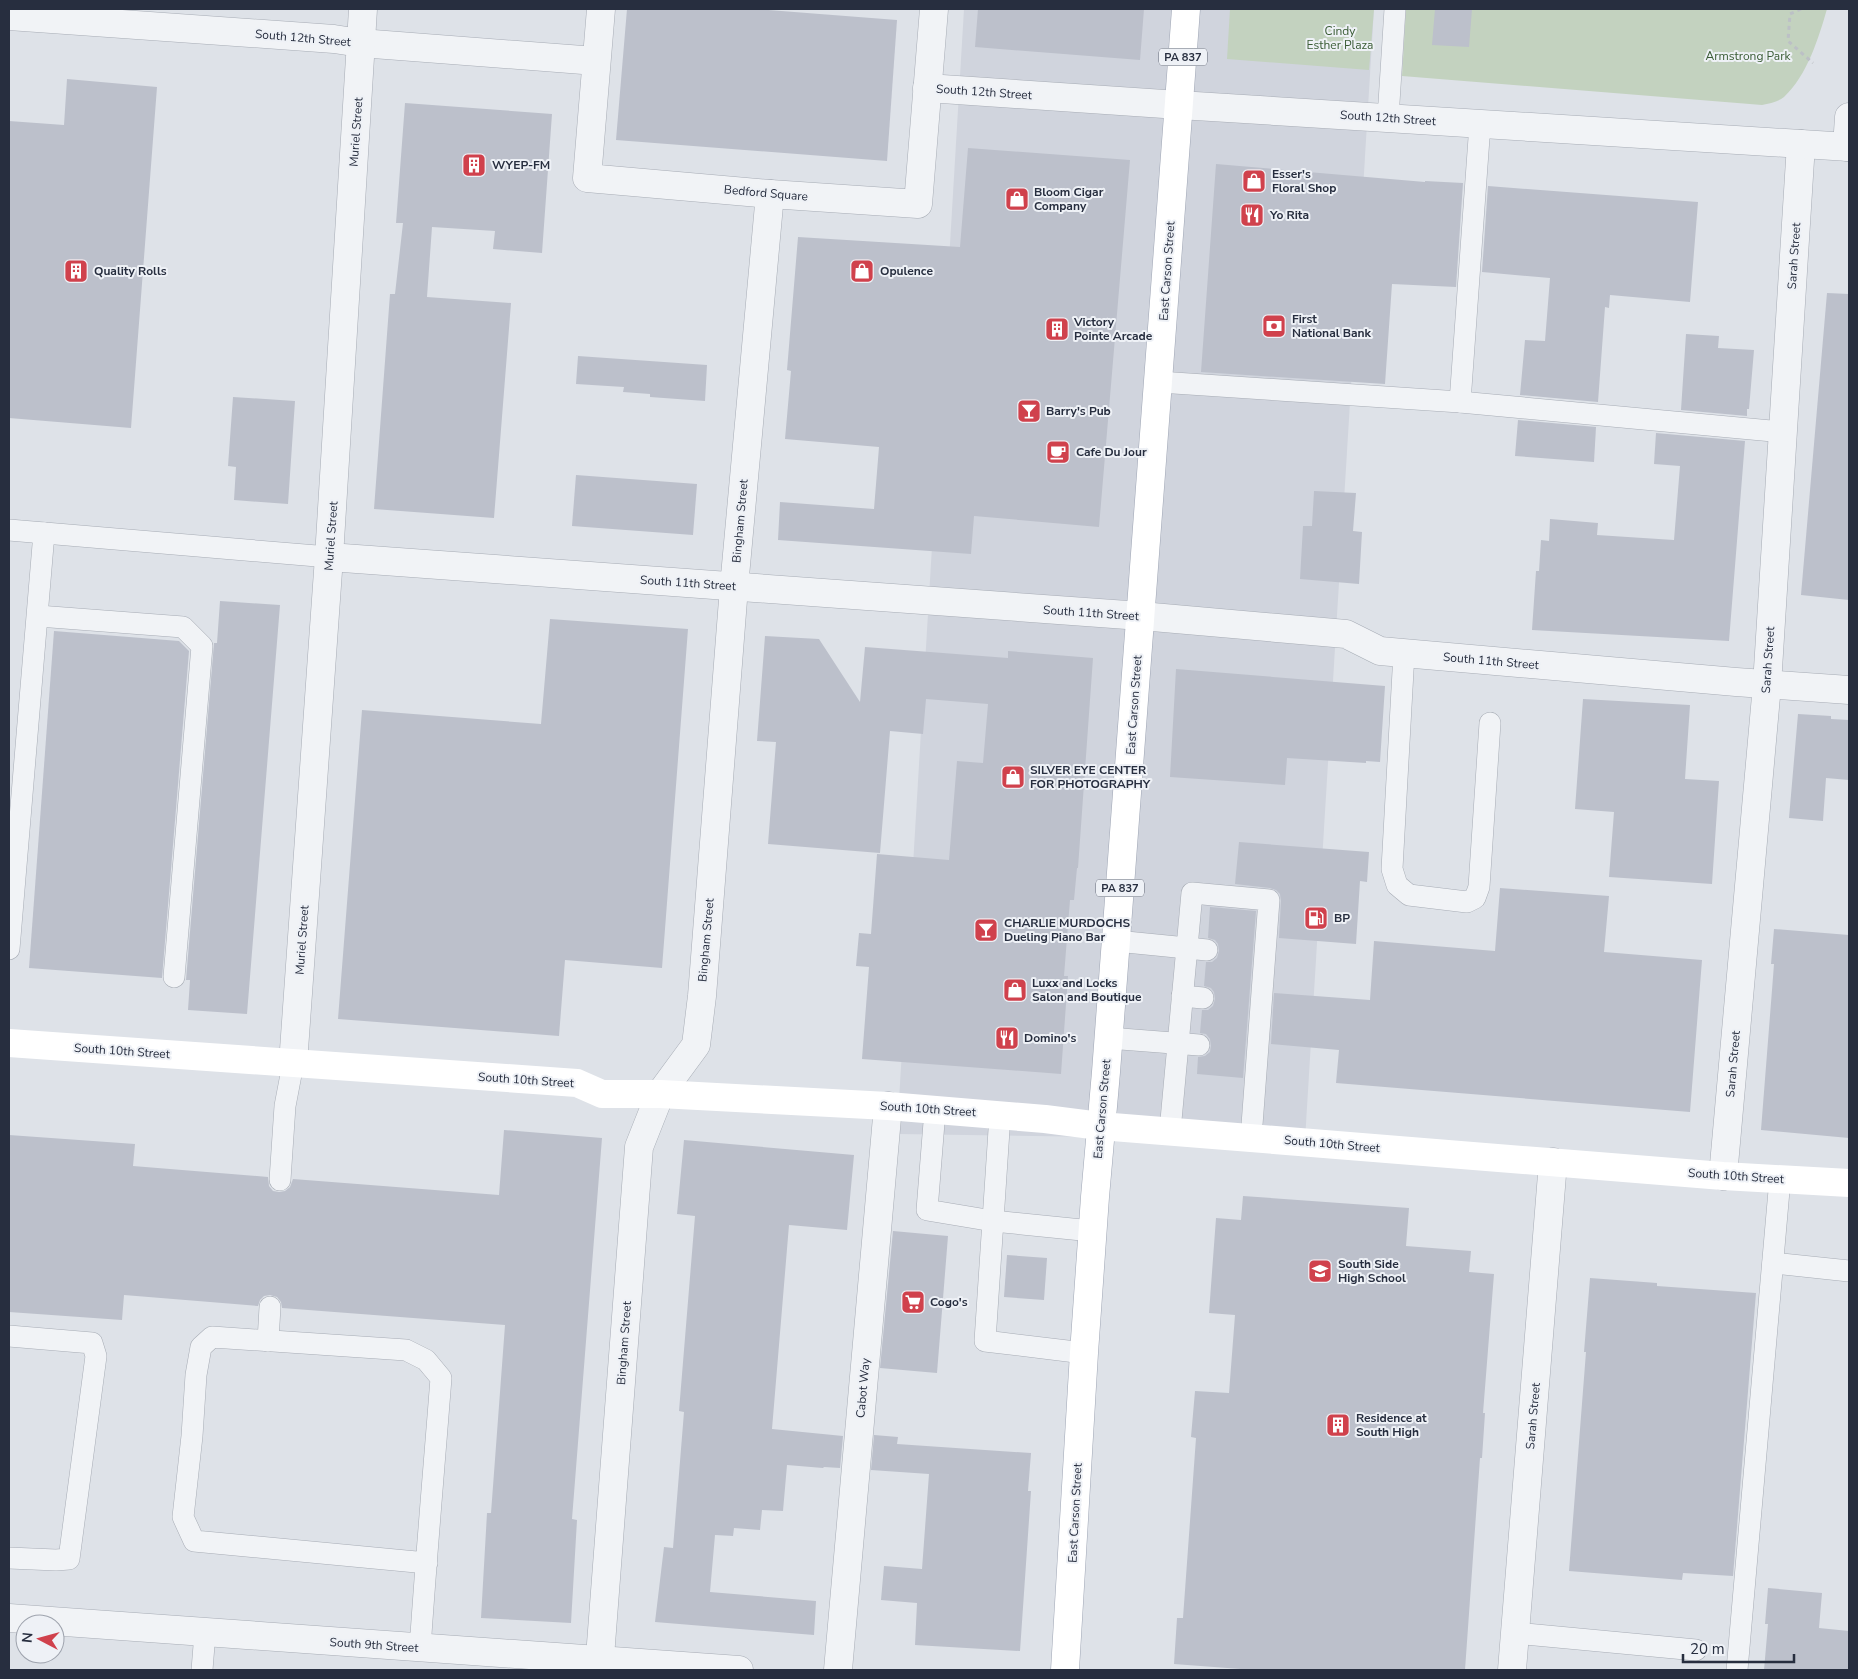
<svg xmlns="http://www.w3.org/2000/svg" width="1858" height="1679" font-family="'Nunito Sans',sans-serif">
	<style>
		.built { fill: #d0d4dd }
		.green { fill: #c3d2bf }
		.building { fill: #bcc0cb }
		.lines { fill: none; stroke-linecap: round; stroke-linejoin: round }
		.service-casing { stroke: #a7acb5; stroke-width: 22 }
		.minor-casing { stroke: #a7acb5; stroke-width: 29 }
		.tertiary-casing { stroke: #a7acb5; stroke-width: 29 }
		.primary-casing { stroke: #9ea5b4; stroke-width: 29 }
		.path { stroke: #bcc0c6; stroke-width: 3; stroke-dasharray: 4 4; stroke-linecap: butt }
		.service { stroke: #f1f3f6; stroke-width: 21 }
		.minor { stroke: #f1f3f6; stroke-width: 28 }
		.tertiary { stroke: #f1f3f6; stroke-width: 28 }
		.secondary { stroke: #fff; stroke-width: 28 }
		.primary { stroke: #fff; stroke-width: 28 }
		.labels { text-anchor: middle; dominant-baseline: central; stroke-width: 4; stroke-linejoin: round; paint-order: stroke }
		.shield { fill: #eef1f6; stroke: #636876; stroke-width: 1 }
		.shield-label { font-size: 11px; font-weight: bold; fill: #272e3f }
		.park-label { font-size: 12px; fill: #395b34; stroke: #eef1f6 }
		.street-label { font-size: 12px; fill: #272e3f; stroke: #eef1f6 }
		.poi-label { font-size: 12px; font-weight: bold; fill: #272e3f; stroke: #eef1f6; text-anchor: start }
	</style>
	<rect width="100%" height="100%" fill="#dee2e8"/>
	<polygon class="built" points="964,9 1374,9 1305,1140 897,1134"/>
	<g class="green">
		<polygon points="1230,9 1374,9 1369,70 1227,59"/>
		<path d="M1406,9H1827C1819,37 1807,76 1784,97C1778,102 1770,103 1762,105L1402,76Z"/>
	</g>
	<g class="building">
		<polygon points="627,9 757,9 897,20 887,161 616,140"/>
		<polygon points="978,9 1144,9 1140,60 975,47"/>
		<polygon points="1435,9 1472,9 1469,47 1432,45"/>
		<polygon points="67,79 157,87 131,428 9,418 9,121 64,125"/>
		<polygon points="405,103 552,114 542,253 493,249 495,231 432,227 427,297 511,303 494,518 374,509 390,294 395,294 403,223 396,223"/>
		<polygon points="968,148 1130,160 1099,527 974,516 971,554 778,540 780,502 874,509 879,447 785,439 791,371 787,370 798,237 960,247"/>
		<polygon points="1216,164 1425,182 1425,181 1463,183 1456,287 1392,284 1385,384 1201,372"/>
		<polygon points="1488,186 1698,202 1690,302 1610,295 1609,308 1605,307 1598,402 1520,395 1525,340 1545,341 1550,278 1482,272"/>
		<polygon points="1827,293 1849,294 1849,600 1801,595"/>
		<polygon points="1686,334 1719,336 1718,348 1754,350 1749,409 1747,409 1747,416 1681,410"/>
		<polygon points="578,356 707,365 705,401 650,397 650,394 623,392 624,387 576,384"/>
		<polygon points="233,397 295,401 288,504 234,500 236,467 228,466"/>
		<polygon points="1518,420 1596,427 1594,462 1515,456"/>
		<polygon points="1656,433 1745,441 1729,641 1532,630 1536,571 1539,571 1541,540 1549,541 1550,519 1598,523 1597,535 1674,540 1680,466 1654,464"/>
		<polygon points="576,475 697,484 693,535 572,526"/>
		<polygon points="1314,491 1356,493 1353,531 1362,532 1359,584 1300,579 1303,526 1312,526"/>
		<polygon points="220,601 280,605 247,1014 188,1010 190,980 186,980 214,643 217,643"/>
		<polygon points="550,619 688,629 662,968 565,960 559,1036 338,1019 362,710 541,724"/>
		<polygon points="54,631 179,641 189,651 162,978 29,968"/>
		<polygon points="765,636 819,639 860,702 865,647 1008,658 1008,651 1093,658 1078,868 1077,868 1074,900 1070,900 1064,976 1068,976 1061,1074 862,1059 869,967 856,966 859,933 871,934 877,854 949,860 957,761 983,763 988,704 926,699 923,734 890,731 880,853 768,844 776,742 757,741"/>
		<polygon points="1176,669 1385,686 1380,762 1366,761 1366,763 1287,758 1285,785 1170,777"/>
		<polygon points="1583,699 1690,705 1685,779 1719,781 1712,884 1609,877 1614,812 1575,809"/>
		<polygon points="1798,714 1831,716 1831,719 1849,720 1849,780 1826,778 1823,821 1789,818"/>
		<polygon points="1239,842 1369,852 1367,882 1360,881 1356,944 1279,938 1281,901 1280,894 1276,890 1270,888 1235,884"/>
		<polygon points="1500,888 1609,896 1604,952 1702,960 1690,1112 1336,1083 1339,1050 1271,1044 1274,993 1370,1000 1374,941 1495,951"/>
		<polygon points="1210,907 1256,911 1243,1078 1197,1074 1198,1057 1205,1056 1210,1052 1211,1046 1210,1039 1206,1034 1200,1033 1202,1010 1208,1010 1213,1006 1215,999 1214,992 1211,988 1204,986 1206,962 1212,962 1217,958 1219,951 1218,944 1215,940 1208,938"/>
		<polygon points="1774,929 1849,935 1849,1138 1761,1130 1772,990 1774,964 1771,964"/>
		<polygon points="504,1130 602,1138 572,1519 577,1520 571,1623 481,1618 487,1513 491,1513 505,1325 282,1308 281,1302 277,1297 270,1295 264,1296 260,1300 258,1306 124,1295 122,1320 9,1312 9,1135 135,1144 133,1166 268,1177 269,1186 273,1191 279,1192 285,1191 290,1187 293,1179 499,1195"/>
		<polygon points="684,1140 854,1155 847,1230 789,1225 772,1429 843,1436 840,1468 824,1467 823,1468 787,1465 783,1511 762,1510 760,1530 734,1528 733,1536 715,1535 710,1592 816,1601 814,1635 655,1622 664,1547 673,1548 684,1412 679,1411 695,1216 677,1214"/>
		<polygon points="1243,1196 1409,1208 1406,1246 1471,1251 1469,1272 1494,1274 1483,1413 1485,1413 1482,1458 1480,1458 1465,1670 1254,1670 1174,1664 1177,1618 1183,1618 1196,1438 1191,1437 1195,1391 1229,1393 1235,1315 1209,1313 1216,1218 1241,1220"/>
		<polygon points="893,1231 948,1236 937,1373 880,1368"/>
		<polygon points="1007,1255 1047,1258 1044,1300 1004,1297"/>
		<polygon points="1590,1278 1657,1283 1657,1286 1756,1293 1733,1576 1683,1573 1682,1580 1569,1571 1586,1352 1584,1352"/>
		<polygon points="874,1435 898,1437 897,1444 1031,1453 1028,1491 1031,1491 1020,1651 915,1645 917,1603 881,1600 884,1566 922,1569 929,1474 871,1470"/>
		<polygon points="1768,1588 1822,1593 1819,1628 1849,1631 1849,1670 1764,1670 1768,1624 1765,1624"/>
	</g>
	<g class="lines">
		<g class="service-casing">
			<g id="service">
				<polyline points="1388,118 1395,9"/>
				<polyline points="1159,382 1460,402 1782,432"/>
				<polyline points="1460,402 1480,124"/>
				<polyline points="9,530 329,557"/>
				<polyline points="38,616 183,627 202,646 174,977"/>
				<polyline points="1404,653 1392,869 1397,885 1409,895 1467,902 1475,898 1479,887 1490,723"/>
				<polyline points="1116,941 1207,950"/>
				<polyline points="9,949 44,533"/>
				<polyline points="1182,996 1203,998"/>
				<polyline points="1108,1038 1199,1045"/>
				<polyline points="935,1110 927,1210 993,1221 1092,1231"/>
				<polyline points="1000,1115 985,1341 1084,1353"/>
				<polyline points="1170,1131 1192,893 1269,900 1251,1138"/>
				<polyline points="280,1180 285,1106 293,1064"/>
				<polyline points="1773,1263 1849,1271"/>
				<polyline points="9,1336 92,1343 96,1356 69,1559 56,1560 9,1558"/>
				<polyline points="268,1341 270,1307"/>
				<polyline points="1515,1633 1696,1650"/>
				<path d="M420,1649C426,1559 434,1468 441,1378L426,1360L406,1350L212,1337L201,1347L196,1375L192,1436L183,1517L194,1541L427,1563"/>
				<polyline points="202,1670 205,1633"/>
				<polyline points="1737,1670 1780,1179"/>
			</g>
		</g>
		<g class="minor-casing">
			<g id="minor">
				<polyline points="601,9 587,178 770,194 918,204 934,9"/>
				<polyline points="9,16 334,39 360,43 596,61"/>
				<polyline points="927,88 1179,105"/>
				<polyline points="1847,147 1849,117"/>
				<polyline points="329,557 1141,616 1346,634 1380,651 1736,682 1849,690"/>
				<polyline points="293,1064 329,557 363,9"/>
				<polyline points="1723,1176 1767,685 1801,144"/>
				<polyline points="9,1618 739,1670"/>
				<polyline points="599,1670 639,1147 660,1094 696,1045 702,996 734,587 770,194"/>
				<polyline points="838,1670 888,1106"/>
				<polyline points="1512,1670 1553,1162"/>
			</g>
		</g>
		<g class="tertiary-casing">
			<polyline id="tertiary" points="1179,105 1849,147"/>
		</g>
		<g class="primary-casing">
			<polyline id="primary" points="1065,1670 1084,1353 1095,1197 1106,1072 1186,9"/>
		</g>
		<polyline class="path" points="1801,9 1790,14 1788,41 1813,63"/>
		<use href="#service" class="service"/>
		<use href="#minor" class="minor"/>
		<use href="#tertiary" class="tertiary"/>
		<polyline class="secondary" points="9,1043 577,1083 602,1094 660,1094 888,1106 1045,1119 1100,1126 1723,1176 1849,1183"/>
		<use href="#primary" class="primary"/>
	</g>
	<defs>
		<g id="building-square" transform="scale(1.25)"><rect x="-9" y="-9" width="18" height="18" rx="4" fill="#d0414c" stroke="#eef1f6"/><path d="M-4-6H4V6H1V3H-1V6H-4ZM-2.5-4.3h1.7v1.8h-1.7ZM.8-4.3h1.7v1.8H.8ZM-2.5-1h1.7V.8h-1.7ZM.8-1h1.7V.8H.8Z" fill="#fff"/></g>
		<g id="shop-square" transform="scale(1.25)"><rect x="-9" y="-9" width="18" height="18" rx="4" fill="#d0414c" stroke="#eef1f6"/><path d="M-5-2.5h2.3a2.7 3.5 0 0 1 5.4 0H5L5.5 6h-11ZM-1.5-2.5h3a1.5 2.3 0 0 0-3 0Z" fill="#fff"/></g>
		<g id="restaurant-square" transform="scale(1.25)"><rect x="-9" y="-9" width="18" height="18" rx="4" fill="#d0414c" stroke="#eef1f6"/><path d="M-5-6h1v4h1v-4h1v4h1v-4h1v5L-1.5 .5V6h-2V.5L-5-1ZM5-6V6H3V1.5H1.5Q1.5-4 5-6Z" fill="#fff"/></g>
		<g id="bank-square" transform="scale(1.25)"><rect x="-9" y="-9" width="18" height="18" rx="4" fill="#d0414c" stroke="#eef1f6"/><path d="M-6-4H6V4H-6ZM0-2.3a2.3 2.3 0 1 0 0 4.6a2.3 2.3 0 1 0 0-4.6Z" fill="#fff"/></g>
		<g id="bar-square" transform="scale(1.25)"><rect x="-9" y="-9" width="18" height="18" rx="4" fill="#d0414c" stroke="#eef1f6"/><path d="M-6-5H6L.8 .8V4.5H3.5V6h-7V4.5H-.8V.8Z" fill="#fff"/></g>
		<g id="cafe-square" transform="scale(1.25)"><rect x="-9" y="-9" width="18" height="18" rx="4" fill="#d0414c" stroke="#eef1f6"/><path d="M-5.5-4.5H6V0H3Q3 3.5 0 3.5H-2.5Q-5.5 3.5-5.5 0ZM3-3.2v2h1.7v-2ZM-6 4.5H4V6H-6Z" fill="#fff"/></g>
		<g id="fuel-square" transform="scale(1.25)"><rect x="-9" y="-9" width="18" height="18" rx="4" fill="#d0414c" stroke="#eef1f6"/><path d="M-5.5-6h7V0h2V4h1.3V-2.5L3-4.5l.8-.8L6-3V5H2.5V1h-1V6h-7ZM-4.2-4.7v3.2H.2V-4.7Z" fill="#fff"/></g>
		<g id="school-square" transform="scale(1.25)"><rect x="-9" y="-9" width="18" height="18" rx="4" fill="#d0414c" stroke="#eef1f6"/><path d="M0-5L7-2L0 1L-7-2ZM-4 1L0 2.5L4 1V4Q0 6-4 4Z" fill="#fff"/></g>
		<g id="supermarket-square" transform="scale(1.25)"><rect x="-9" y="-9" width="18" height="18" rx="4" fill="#d0414c" stroke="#eef1f6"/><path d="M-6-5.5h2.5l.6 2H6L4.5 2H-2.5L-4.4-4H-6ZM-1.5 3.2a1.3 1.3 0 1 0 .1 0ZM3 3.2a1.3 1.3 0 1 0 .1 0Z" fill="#fff"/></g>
	</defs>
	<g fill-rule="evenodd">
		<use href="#building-square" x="474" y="165"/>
		<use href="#shop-square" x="1254" y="181"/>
		<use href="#shop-square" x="1017" y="199"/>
		<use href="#restaurant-square" x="1252" y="215"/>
		<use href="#building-square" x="76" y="271"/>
		<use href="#shop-square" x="862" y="271"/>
		<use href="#bank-square" x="1274" y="326"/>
		<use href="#building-square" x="1057" y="329"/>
		<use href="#bar-square" x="1029" y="411"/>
		<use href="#cafe-square" x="1058" y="452"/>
		<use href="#shop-square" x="1013" y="777"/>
		<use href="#fuel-square" x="1316" y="918"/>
		<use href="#bar-square" x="986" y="930"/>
		<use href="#shop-square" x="1015" y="990"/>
		<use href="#restaurant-square" x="1007" y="1038"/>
		<use href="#school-square" x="1320" y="1271"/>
		<use href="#supermarket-square" x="913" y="1302"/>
		<use href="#building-square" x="1338" y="1425"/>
	</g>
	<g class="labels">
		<g class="shield">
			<rect x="1159" y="48.5" width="48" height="17" rx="4"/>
			<rect x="1096" y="879.5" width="48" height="17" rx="4"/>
		</g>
		<g class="shield-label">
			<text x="1183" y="57">PA 837</text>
			<text x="1120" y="888">PA 837</text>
		</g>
		<g class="park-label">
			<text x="1340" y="31">Cindy<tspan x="1340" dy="14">Esther Plaza</tspan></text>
			<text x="1748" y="56">Armstrong Park</text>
		</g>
		<g class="street-label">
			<text transform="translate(303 38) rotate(5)">South 12th Street</text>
			<text transform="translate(984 92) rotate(4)">South 12th Street</text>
			<text transform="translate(1388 118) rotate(4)">South 12th Street</text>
			<text transform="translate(356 132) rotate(-86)">Muriel Street</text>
			<text transform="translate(766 193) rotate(5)">Bedford Square</text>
			<text transform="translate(1794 256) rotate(-86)">Sarah Street</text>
			<text transform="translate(1167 271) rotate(-86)">East Carson Street</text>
			<text transform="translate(740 521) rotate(-85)">Bingham Street</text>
			<text transform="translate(331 536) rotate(-86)">Muriel Street</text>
			<text transform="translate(688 583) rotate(4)">South 11th Street</text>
			<text transform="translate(1091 613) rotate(4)">South 11th Street</text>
			<text transform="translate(1768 660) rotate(-86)">Sarah Street</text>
			<text transform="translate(1491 661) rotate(5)">South 11th Street</text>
			<text transform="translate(1134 705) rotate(-86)">East Carson Street</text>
			<text transform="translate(302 940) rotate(-86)">Muriel Street</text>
			<text transform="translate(706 940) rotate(-85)">Bingham Street</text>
			<text transform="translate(122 1051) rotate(4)">South 10th Street</text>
			<text transform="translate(1733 1064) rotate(-85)">Sarah Street</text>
			<text transform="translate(526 1080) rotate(4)">South 10th Street</text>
			<text transform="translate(928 1109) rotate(4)">South 10th Street</text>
			<text transform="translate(1102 1109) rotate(-85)">East Carson Street</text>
			<text transform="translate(1332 1144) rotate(5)">South 10th Street</text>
			<text transform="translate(1736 1176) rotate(4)">South 10th Street</text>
			<text transform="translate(624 1343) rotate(-86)">Bingham Street</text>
			<text transform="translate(863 1388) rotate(-85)">Cabot Way</text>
			<text transform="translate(1533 1416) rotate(-85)">Sarah Street</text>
			<text transform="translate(1075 1513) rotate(-87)">East Carson Street</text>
			<text transform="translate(374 1645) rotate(4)">South 9th Street</text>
		</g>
		<g class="poi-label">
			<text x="492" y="165">WYEP-FM</text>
			<text x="1272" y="174">Esser's<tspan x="1272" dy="14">Floral Shop</tspan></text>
			<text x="1034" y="192">Bloom Cigar<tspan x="1034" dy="14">Company</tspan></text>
			<text x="1270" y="215">Yo Rita</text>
			<text x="94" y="271">Quality Rolls</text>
			<text x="880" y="271">Opulence</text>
			<text x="1292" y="319">First<tspan x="1292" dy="14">National Bank</tspan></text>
			<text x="1074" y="322">Victory<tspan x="1074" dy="14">Pointe Arcade</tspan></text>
			<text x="1046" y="411">Barry's Pub</text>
			<text x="1076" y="452">Cafe Du Jour</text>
			<text x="1030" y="770">SILVER EYE CENTER<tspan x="1030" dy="14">FOR PHOTOGRAPHY</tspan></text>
			<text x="1334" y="918">BP</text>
			<text x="1004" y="923">CHARLIE MURDOCHS<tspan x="1004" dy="14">Dueling Piano Bar</tspan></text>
			<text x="1032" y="983">Luxx and Locks<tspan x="1032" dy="14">Salon and Boutique</tspan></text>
			<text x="1024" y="1038">Domino's</text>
			<text x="1338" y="1264">South Side<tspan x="1338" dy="14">High School</tspan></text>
			<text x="930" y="1302">Cogo's</text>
			<text x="1356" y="1418">Residence at<tspan x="1356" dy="14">South High</tspan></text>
		</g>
	</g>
	<rect width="1858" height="1679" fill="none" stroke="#272e3f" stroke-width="20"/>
	<g transform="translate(40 1639) rotate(276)"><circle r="24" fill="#eef1f6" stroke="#9ea3ad"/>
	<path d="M0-4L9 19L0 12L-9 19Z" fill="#d0414c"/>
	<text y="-8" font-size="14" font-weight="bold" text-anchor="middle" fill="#272e3f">N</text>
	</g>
	<path d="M1683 1654v8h111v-8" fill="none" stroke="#272e3f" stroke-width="2.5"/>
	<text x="1690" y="1654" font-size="15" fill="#272e3f" stroke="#eef1f6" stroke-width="4" paint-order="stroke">20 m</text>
</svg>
